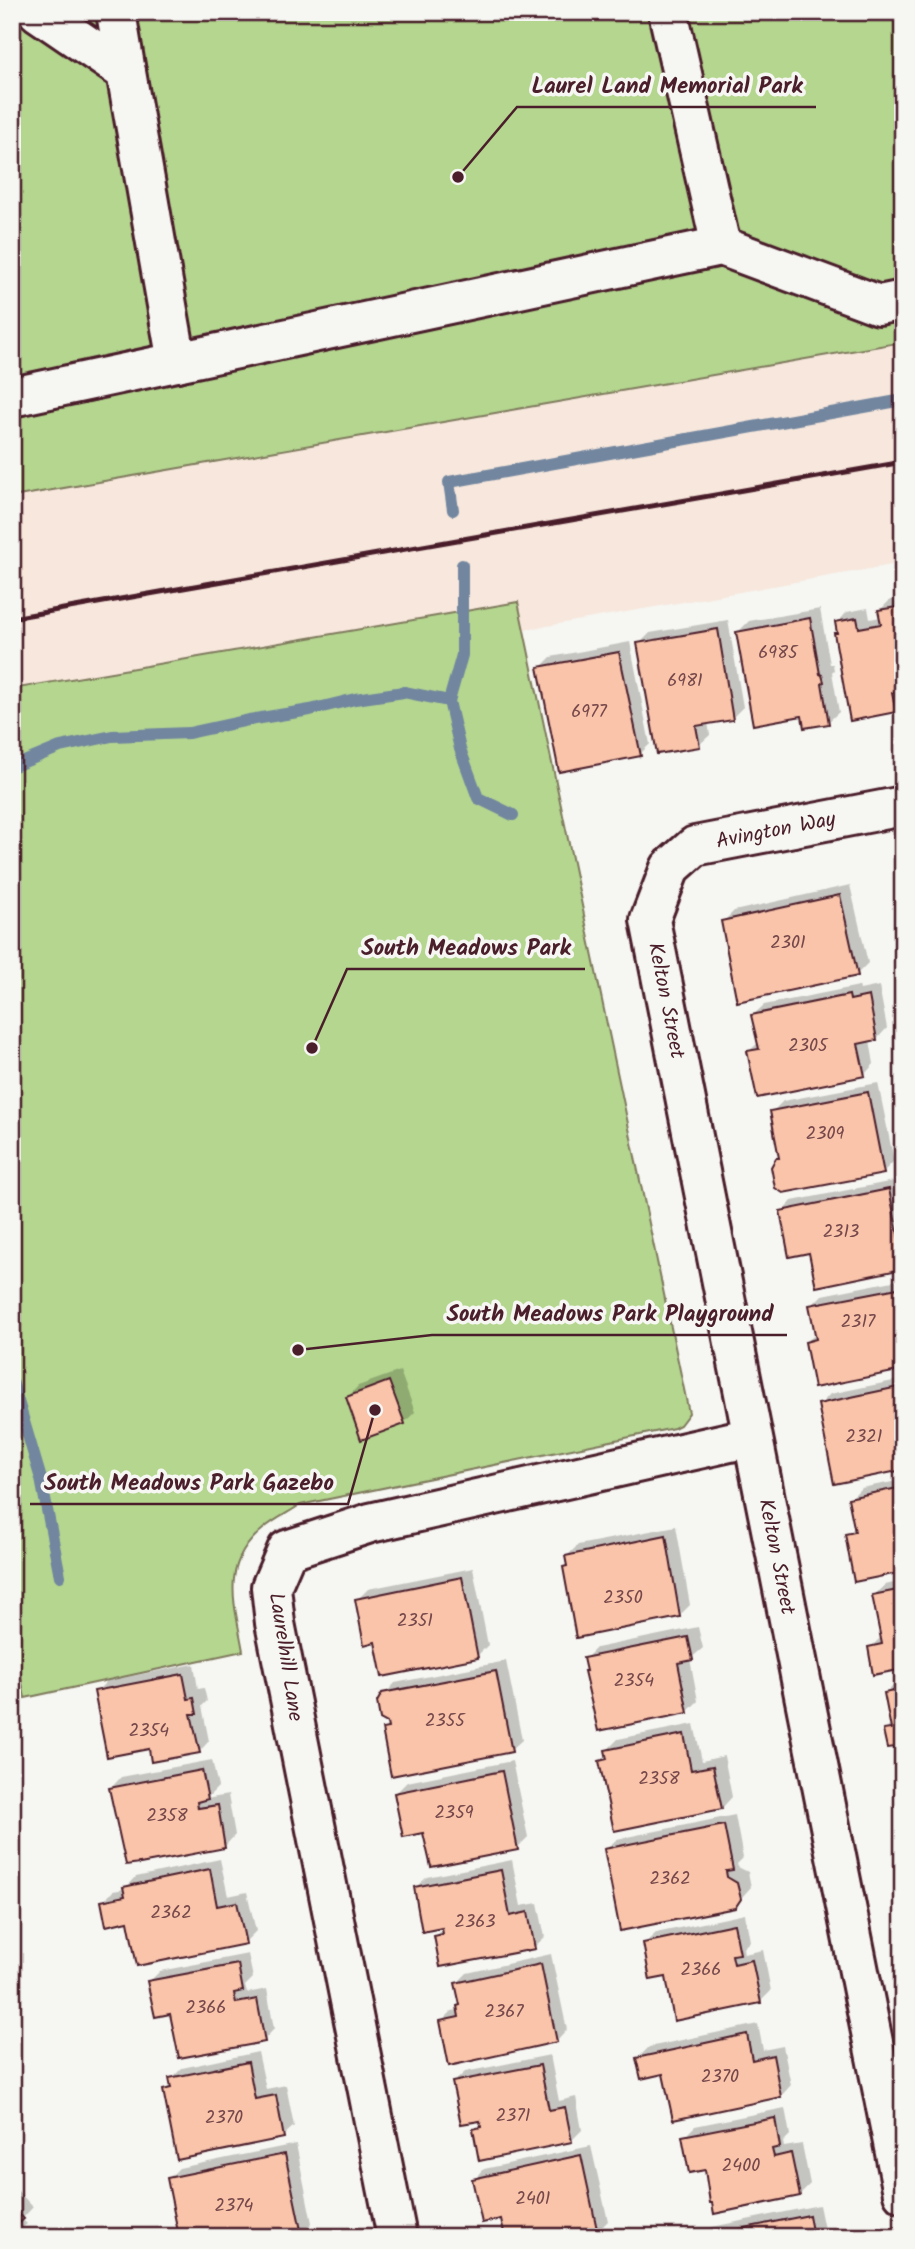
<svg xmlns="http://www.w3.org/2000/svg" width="915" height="2249" font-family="Kalam,sans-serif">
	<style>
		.built { fill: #f7e7dc }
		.green { fill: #b4d68f; stroke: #7f7a5d; stroke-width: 2 }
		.shadow { fill: #0003 }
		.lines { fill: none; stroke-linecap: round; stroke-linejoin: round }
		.stream { stroke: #72869f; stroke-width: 12 }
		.building { fill: #f9c4aa; stroke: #4a1f2b; stroke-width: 2 }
		.minor-casing { stroke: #4a1f2b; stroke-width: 44 }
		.minor { stroke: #f6f6f2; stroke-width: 38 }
		.rail { stroke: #4a1f2b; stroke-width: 5 }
		.labels { text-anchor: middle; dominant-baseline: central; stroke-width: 7; stroke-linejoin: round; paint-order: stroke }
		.number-label { font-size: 18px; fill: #76484b }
		.street-label { font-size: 21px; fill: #4a1f2b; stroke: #f6f6f2 }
		.leader { fill: none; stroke: #4a1f2b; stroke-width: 2.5 }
		.callout-dot { fill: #4a1f2b; stroke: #f6f6f2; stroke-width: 2.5 }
		.callout-label { font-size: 23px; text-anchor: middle; font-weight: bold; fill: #4a1f2b; stroke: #f6f6f2; stroke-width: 7; stroke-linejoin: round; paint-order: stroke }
	</style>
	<rect width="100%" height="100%" fill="#f6f6f2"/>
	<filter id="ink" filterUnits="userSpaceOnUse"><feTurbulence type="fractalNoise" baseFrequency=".0143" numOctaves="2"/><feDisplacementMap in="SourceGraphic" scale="14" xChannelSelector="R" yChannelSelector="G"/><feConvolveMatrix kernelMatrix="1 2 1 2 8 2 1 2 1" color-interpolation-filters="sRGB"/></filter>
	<g filter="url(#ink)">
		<polygon class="built" points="903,342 903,563 524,630 517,603 12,689 12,497"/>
		<g class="green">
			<polygon points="12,12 903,12 903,342 12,497"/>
			<path d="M518,602L689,1413L680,1425L674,1428L300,1505C288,1513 273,1520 263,1529C219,1565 235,1604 243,1651L25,1698L19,1668L12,1669V689Z"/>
		</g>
		<g class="shadow">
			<polygon points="903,598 903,703 895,711 836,634 838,631 837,623 847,612 868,608 870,619 881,617 879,611 890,600"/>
			<polygon points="820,609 830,664 833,664 834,670 832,672 839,712 828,722 803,713 738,632 749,621"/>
			<polygon points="728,620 743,707 732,718 708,722 710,735 699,745 639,644 650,633"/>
			<polygon points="630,642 650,744 640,754 540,668 551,657"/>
			<polygon points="850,885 868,963 857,974 723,922 734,911"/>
			<polygon points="859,986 860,990 879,986 887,1028 877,1039 870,1040 874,1064 864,1075 748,1052 759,1042 753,1015 764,1005"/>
			<polygon points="878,1083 894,1161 883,1172 777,1159 781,1156 772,1112 783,1101"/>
			<polygon points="899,1180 903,1198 903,1268 810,1251 782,1212 792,1201"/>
			<polygon points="903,1279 903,1368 807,1342 816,1333 811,1306 822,1295"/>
			<polygon points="400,1371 415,1412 404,1423 348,1397 358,1386"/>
			<polygon points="903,1379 903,1468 820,1405 830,1394"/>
			<polygon points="903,1480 903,1570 847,1535 856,1526 850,1499 861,1488"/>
			<polygon points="676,1526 690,1605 679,1616 564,1567 569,1563 567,1556 578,1545"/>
			<polygon points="473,1568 488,1645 477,1656 357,1600 368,1589"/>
			<polygon points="903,1581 903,1668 870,1648 881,1637 874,1595 885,1585"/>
			<polygon points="698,1627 703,1648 690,1659 698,1701 687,1712 588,1670 585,1659 596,1648"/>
			<polygon points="506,1661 522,1740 511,1750 384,1729 389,1724 384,1695 395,1683"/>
			<polygon points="194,1664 198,1689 204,1688 207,1701 202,1706 209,1741 199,1752 150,1747 96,1692 107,1681"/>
			<polygon points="903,1681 903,1770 896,1745 885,1731 891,1724 886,1693 896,1683"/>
			<polygon points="694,1724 702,1761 724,1756 732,1797 722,1808 601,1761 608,1754 607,1750 618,1739"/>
			<polygon points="212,1760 218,1787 206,1799 228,1795 235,1835 225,1846 111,1788 121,1777"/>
			<polygon points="512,1761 528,1837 517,1848 424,1831 396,1793 407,1782"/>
			<polygon points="735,1815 743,1858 737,1864 738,1867 748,1872 751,1887 734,1906 606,1849 617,1839"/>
			<polygon points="220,1859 228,1896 247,1892 256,1931 245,1942 129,1919 103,1902 113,1891 125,1889 136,1877"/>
			<polygon points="512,1860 521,1906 538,1903 545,1937 534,1947 436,1936 447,1925 416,1887 427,1877"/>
			<polygon points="745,1914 750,1941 743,1948 744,1954 763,1950 771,1991 760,2002 667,1975 645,1943 656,1933"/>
			<polygon points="248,1954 253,1978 245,1986 247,1993 267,1989 274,2029 264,2040 172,2012 149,1982 160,1971"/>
			<polygon points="551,1954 567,2030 557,2041 441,2022 452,2011 459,2010 461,2004 457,1983 467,1973"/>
			<polygon points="758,2024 763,2050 783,2046 791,2085 781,2096 664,2072 638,2058 649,2047"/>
			<polygon points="258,2052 266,2089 286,2085 294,2126 283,2136 165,2091 172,2083 171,2079 182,2068"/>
			<polygon points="550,2055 559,2101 576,2097 582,2130 571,2141 475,2129 482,2123 454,2082 465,2072"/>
			<polygon points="785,2108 790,2135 783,2142 784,2147 802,2144 810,2184 799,2195 706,2168 684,2137 695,2126"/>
			<polygon points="296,2144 312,2223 301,2234 285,2237 181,2237 169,2178 179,2168"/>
			<polygon points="591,2146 608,2221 597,2232 502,2217 474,2180 484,2169"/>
			<polygon points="14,2187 33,2207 22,2219 27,2224 12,2237"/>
			<polygon points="819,2205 824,2229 816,2237 702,2237 712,2227"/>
		</g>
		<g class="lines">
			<g class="stream">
				<polyline points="453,510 449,482 903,400"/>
				<polyline points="462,565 462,655 449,701 460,749 478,798 513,815"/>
				<polyline points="12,767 60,747 112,736 189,733 249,720 310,710 355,699 404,692 449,701"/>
				<polyline points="12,1381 41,1479 60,1576"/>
			</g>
		</g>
		<g class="building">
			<polygon points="903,606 903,700 899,701 897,693 892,693 896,712 850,721 834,633 837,633 835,622 857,618 859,628 881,624 878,610"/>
			<polygon points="810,618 820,674 822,675 824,682 822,683 829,724 804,728 802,716 753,725 736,632"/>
			<polygon points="718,629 733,720 696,726 700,747 657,754 637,643"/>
			<polygon points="619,652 641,756 559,772 538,667"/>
			<polygon points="840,895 858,976 737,1002 721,921"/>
			<polygon points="849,995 850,1000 869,996 877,1040 858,1044 865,1076 757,1098 747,1051 759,1049 751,1015"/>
			<polygon points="868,1092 884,1174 783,1193 775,1188 771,1167 776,1158 779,1158 770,1111"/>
			<polygon points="889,1189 903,1259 903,1269 816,1287 809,1253 789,1257 780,1211"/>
			<polygon points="903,1287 903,1370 814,1388 805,1342 816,1339 809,1305"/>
			<polygon points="389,1381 405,1424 361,1440 346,1397"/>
			<polygon points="903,1386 903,1470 834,1484 818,1404"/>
			<polygon points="903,1487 903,1572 854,1582 845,1534 855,1532 848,1498"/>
			<polygon points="666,1535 680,1617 576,1638 563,1567 567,1566 565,1556"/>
			<polygon points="462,1577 478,1658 382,1677 375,1642 364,1645 355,1599"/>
			<polygon points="903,1589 903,1669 873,1675 868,1647 882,1644 872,1595"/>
			<polygon points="688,1637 693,1660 678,1663 688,1713 598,1731 584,1671 586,1671 583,1658"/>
			<polygon points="496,1671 512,1752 391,1776 382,1729 388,1728 387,1723 380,1719 377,1702 382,1693"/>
			<polygon points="183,1674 188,1699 194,1698 197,1714 191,1714 200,1753 151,1762 149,1749 107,1757 94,1691"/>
			<polygon points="903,1689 903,1772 901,1772 895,1747 887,1748 883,1730 891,1729 884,1693"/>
			<polygon points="684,1734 691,1770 713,1766 722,1809 614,1831 599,1761 607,1759 605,1750"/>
			<polygon points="202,1770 208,1799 197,1802 198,1808 218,1805 225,1848 140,1864 140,1863 126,1865 109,1788"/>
			<polygon points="502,1771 518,1850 431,1867 423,1833 403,1837 394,1793"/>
			<polygon points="724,1825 733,1870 726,1871 727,1877 737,1883 741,1899 735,1908 620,1931 604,1849"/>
			<polygon points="210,1869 217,1906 237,1902 246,1944 137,1966 128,1921 106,1926 101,1901 125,1896 123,1887"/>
			<polygon points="501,1870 510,1916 528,1912 535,1949 440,1967 434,1936 443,1934 442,1928 422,1932 414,1887"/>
			<polygon points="734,1924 740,1954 732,1955 734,1964 752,1960 761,2003 674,2021 666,1977 650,1980 643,1943"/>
			<polygon points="238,1964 243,1991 234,1993 236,2003 257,1999 265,2042 179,2058 170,2014 155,2017 147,1981"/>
			<polygon points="541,1964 557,2042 449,2066 440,2021 459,2017 457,2006 460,2005 455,1983"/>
			<polygon points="747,2034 752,2060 773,2055 781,2097 673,2120 663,2074 641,2079 636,2058"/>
			<polygon points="248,2062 255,2099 276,2095 284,2138 177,2160 163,2090 171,2088 169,2078"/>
			<polygon points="540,2065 549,2110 565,2107 572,2142 479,2161 473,2129 481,2127 480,2121 461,2124 452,2082"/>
			<polygon points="775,2118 780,2147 772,2149 774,2157 791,2153 800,2196 714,2214 712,2203 710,2203 705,2170 689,2173 682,2136"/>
			<polygon points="285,2154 302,2235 179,2237 167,2178"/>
			<polygon points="581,2155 598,2234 584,2237 505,2237 501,2219 482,2223 472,2179"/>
			<polygon points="12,2206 24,2219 12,2229"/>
			<polygon points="809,2215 813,2237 700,2237"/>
		</g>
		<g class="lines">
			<g class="minor-casing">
				<g id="minor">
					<polyline points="38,12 126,72 177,362"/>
					<polyline points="116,12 126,72"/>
					<polyline points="668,12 721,246"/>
					<polyline points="12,397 721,246 879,305 903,300"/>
					<path id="s1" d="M903,806L695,846L670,868L650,920L903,2193"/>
					<polyline points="397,2237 275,1623 271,1587 287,1550 370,1523 752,1437"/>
				</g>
			</g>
			<use href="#minor" class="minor"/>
			<polyline class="rail" points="12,618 903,462"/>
		</g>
	</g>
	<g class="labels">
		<g class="number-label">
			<text x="778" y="653">6985</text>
			<text x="685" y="681">6981</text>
			<text x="589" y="712">6977</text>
			<text x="788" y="943">2301</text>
			<text x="808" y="1046">2305</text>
			<text x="825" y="1134">2309</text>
			<text x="841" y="1232">2313</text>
			<text x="858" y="1322">2317</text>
			<text x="864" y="1437">2321</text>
			<text x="623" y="1598">2350</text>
			<text x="415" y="1621">2351</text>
			<text x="634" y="1681">2354</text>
			<text x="445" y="1721">2355</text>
			<text x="149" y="1731">2354</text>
			<text x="659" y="1779">2358</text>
			<text x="454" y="1813">2359</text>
			<text x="167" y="1816">2358</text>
			<text x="670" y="1879">2362</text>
			<text x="171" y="1913">2362</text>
			<text x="475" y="1922">2363</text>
			<text x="701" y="1970">2366</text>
			<text x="206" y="2008">2366</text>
			<text x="504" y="2012">2367</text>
			<text x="720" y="2077">2370</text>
			<text x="513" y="2116">2371</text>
			<text x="224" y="2118">2370</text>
			<text x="741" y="2166">2400</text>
			<text x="533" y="2199">2401</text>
			<text x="234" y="2206">2374</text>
		</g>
		<g class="street-label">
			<text transform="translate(776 831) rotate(-11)">Avington Way</text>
			<text stroke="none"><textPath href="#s1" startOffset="383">Kelton Street</textPath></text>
			<text stroke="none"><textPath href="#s1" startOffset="950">Kelton Street</textPath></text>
			<text transform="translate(285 1657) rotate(81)">Laurelhill Lane</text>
		</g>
	</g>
	<path class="leader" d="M458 177L517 107H816M312 1048L347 969H585M298 1350L432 1335H787M375 1410L348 1504H30"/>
	<g class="callout-dot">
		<circle cx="458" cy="177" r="7"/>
		<circle cx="312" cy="1048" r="7"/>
		<circle cx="298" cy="1350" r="7"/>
		<circle cx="375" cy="1410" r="7"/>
	</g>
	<g class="callout-label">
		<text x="667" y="93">Laurel Land Memorial Park</text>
		<text x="466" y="955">South Meadows Park</text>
		<text x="610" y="1321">South Meadows Park Playground</text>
		<text x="189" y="1490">South Meadows Park Gazebo</text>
	</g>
	<rect width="915" height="2249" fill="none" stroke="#f6f6f2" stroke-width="42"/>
	<rect x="21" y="21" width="873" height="2207" fill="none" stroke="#4a1f2b" stroke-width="2.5" filter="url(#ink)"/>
</svg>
